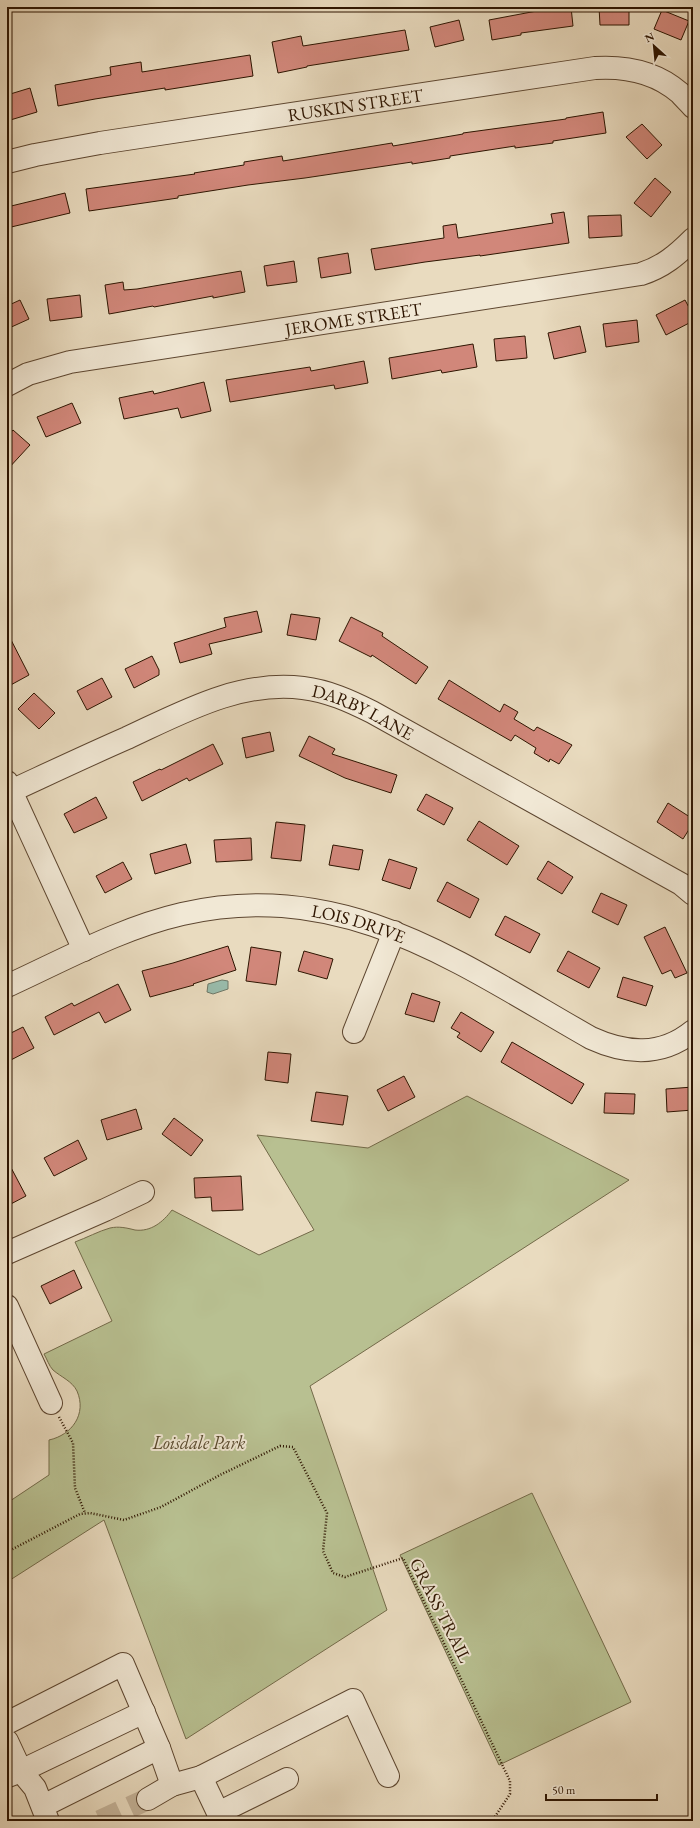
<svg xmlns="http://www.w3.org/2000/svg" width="700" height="1828" font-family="'EB Garamond',serif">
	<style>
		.green { fill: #b8c091; stroke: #736a49 }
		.water { fill: #99bcac; stroke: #6e7968 }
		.building { fill: #d1877a; stroke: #2e1501 }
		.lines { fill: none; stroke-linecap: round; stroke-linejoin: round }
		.minor-tunnel { stroke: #c4b399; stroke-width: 22; stroke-dasharray: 22 11; stroke-linecap: butt }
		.minor-casing { stroke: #5d4630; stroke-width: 24 }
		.path { stroke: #2e1501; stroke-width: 2.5; stroke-dasharray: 1 2; stroke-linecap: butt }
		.minor { stroke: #f1e8d5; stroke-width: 22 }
		.labels { text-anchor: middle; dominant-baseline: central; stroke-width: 4; stroke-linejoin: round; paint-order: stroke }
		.street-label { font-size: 18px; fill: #2e1501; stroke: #f1e8d5 }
		.park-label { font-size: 18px; font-style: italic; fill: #57482c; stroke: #f1e8d5 }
	</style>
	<rect width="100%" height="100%" fill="#e9dbbf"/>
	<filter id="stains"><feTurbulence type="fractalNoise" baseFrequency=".005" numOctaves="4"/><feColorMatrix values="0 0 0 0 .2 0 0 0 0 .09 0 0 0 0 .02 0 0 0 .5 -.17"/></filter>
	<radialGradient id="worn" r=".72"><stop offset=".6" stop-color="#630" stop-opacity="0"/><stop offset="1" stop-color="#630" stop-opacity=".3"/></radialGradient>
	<g class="green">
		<path d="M467,1096L629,1180L310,1386L387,1610L186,1739L104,1520L7,1582V1503L49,1475V1440C72,1435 87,1414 77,1391C72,1381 61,1377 53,1370C49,1366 47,1359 44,1354L112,1321L75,1242C86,1238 99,1231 110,1228C119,1226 127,1228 135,1230C151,1232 163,1222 172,1210L259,1255L314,1230L257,1135L368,1148Z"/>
		<polygon points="532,1493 631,1702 499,1765 400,1555"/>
	</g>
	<polygon class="water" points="222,980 228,981 228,989 213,994 207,992 208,984"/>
	<g class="building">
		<polygon points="558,7 571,7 573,26 521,33 521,35 492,40 489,20"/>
		<polygon points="599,7 629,7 629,25 600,25"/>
		<polygon points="662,10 689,21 681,40 654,29"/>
		<polygon points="459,20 464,40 435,47 430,27"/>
		<polygon points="405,30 409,50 307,66 307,67 278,73 272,42 301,36 303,46"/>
		<polygon points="250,55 253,76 165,90 165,88 95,99 58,106 55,85 111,75 110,67 141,62 142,72"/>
		<polygon points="30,88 37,112 7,121 7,95"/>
		<polygon points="603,112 606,133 553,141 553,143 515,148 515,146 450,156 450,158 412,164 412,162 305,178 248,185 178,196 178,198 89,211 86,189 195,174 194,173 244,165 244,162 282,156 283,161 392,143 393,146 463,134 463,133 566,119 566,118"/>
		<polygon points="642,124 662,145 647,159 626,137"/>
		<polygon points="655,178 671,192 651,217 634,203"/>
		<polygon points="65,193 70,213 7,228 7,207"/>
		<polygon points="564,212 569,243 480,256 480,255 425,262 375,270 371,249 444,238 443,226 456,224 458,238 553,223 551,214"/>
		<polygon points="621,215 622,236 589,238 588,216"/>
		<polygon points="348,253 351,273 321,278 318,258"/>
		<polygon points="294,261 297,282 267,286 264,266"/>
		<polygon points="241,271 245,292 213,298 213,296 154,307 153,306 109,314 105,285 123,282 124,290 137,289"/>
		<polygon points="80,295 82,317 50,321 47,299"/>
		<polygon points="20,300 29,319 7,329 7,306"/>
		<polygon points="685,300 693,315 693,321 666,335 656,315"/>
		<polygon points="637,320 639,342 606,347 603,324"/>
		<polygon points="580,326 586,352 554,359 548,333"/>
		<polygon points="525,336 527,358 496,361 494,339"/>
		<polygon points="473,344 477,367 442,373 441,370 392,379 389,358"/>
		<polygon points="364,361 368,383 335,389 334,385 230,402 226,380 310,367 311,371"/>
		<polygon points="204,382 211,411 181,418 178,408 124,419 119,398 153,391 154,394"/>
		<polygon points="72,403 81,423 46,437 37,417"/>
		<polygon points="13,430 30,445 7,470 7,437"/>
		<polygon points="257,611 262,632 209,644 212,654 180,663 174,643 226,627 224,618"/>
		<polygon points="291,614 320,618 316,640 287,635"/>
		<polygon points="351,617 383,633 382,636 428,667 416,684 372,655 371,657 339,641"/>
		<polygon points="7,632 29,675 7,687"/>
		<polygon points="152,656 159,670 159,675 134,688 125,669"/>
		<polygon points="102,678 112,697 87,710 77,691"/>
		<polygon points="449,680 500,712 504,704 518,712 514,719 534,731 537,727 572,745 559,764 550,759 549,762 534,753 536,748 515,735 511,741 438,699"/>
		<polygon points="34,693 55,713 39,729 18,709"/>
		<polygon points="270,732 274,751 246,758 242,738"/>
		<polygon points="309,736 335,749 332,754 397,775 391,793 345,778 299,756"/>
		<polygon points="213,744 223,764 189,781 187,778 142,801 133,782 160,769 161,770"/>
		<polygon points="426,794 453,808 444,825 417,810"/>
		<polygon points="96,797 107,818 74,833 64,814"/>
		<polygon points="668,803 693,819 693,823 683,839 657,822"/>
		<polygon points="479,821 519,846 507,865 467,840"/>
		<polygon points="276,822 305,825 301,861 271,858"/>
		<polygon points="251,838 252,860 216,862 214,840"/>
		<polygon points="186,844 191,863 155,874 150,854"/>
		<polygon points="333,845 363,850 359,870 329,865"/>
		<polygon points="389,859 417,868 410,889 382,880"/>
		<polygon points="548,861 573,877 562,894 537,879"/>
		<polygon points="123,862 132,879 105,893 96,876"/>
		<polygon points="447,882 479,899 470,918 437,901"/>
		<polygon points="601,893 627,905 618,925 592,912"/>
		<polygon points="505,916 540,934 530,953 495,935"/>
		<polygon points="665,927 687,973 675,978 671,970 662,974 644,937"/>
		<polygon points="228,946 236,970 193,984 194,985 150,997 142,971 173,963"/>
		<polygon points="251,947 281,952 276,985 246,981"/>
		<polygon points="304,951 333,959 327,979 298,971"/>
		<polygon points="568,951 600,968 589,988 557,971"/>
		<polygon points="623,977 653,986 646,1006 617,997"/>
		<polygon points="118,984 131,1010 105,1023 99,1012 54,1035 45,1017 72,1003 74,1006"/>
		<polygon points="412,993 440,1002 434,1022 405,1014"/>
		<polygon points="461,1012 494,1032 481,1052 457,1037 460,1033 451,1028"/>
		<polygon points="23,1027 34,1048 7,1062 7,1035"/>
		<polygon points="512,1042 584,1084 572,1104 501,1062"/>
		<polygon points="268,1052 291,1054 288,1083 265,1080"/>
		<polygon points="404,1076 415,1097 388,1111 377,1090"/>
		<polygon points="693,1087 693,1110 667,1112 666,1089"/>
		<polygon points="316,1092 348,1096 343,1125 311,1121"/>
		<polygon points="605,1093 635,1094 634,1114 604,1113"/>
		<polygon points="136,1109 142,1129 107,1140 101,1120"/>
		<polygon points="174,1118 203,1140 191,1156 162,1134"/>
		<polygon points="78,1140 87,1159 54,1176 44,1158"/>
		<polygon points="7,1160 26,1196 7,1206"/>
		<polygon points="241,1176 243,1210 212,1211 211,1197 195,1198 194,1178"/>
		<polygon points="74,1270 82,1288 50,1304 41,1286"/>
	</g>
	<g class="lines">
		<polyline class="minor-tunnel" points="100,1821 148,1799"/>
		<g class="minor-casing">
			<g id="minor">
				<path id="s1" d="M7,162L35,155L100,143L595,68C627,66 656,72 680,93C684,98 689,102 693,107"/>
				<path id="s2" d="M7,385L28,374L70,362L641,274C663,267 677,255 693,239"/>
				<polyline points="7,782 84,950"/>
				<path id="s3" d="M11,791C50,773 88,755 127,738C183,712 240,680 303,688C328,691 350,701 372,712L681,884L693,894"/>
				<path id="s4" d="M7,986C64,960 121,928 182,914C343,877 459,963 591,1038C626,1054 661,1057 693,1031"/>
				<polyline points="354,1032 394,932"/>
				<polyline points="7,1253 105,1210 143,1192"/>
				<polyline points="7,1306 51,1403"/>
				<polyline points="7,1723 123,1664 159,1748 172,1785"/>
				<polyline points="7,1741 21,1771 8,1776"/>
				<polyline points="201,1777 222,1821"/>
				<polyline points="148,1799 172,1785 201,1777 353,1700 388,1776"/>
				<polyline points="43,1806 159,1748"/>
				<polyline points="218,1813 287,1779"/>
				<polyline points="48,1821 35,1788 21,1771 144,1712"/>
			</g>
		</g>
		<g class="path">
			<polyline points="59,1417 73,1443 75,1488 85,1513"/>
			<polyline points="7,1552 80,1514 90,1513 124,1520 161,1507 220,1475 280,1446 293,1447 327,1513 323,1551 333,1573 345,1577 403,1558 510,1781 510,1794 492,1821"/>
		</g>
		<use href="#minor" class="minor"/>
	</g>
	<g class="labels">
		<g class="street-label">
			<text stroke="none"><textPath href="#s1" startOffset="353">RUSKIN STREET</textPath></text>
			<text stroke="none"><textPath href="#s2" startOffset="354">JEROME STREET</textPath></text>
			<text stroke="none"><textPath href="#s3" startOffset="378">DARBY LANE</textPath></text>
			<text stroke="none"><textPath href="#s4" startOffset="369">LOIS DRIVE</textPath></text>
			<text transform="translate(441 1610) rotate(63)">GRASS TRAIL</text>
		</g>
		<g class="park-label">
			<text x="199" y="1442">Loisdale Park</text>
		</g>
	</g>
	<rect width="700" height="1828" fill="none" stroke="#e9dbbf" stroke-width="24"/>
	<rect x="8" y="8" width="684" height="1812" fill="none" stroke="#2e1501" stroke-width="2"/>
	<rect x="12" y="12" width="676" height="1804" fill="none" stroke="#2e1501"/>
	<g transform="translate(654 46) rotate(333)" stroke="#f1e8d5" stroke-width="3" paint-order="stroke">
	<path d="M0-3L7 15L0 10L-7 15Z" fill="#2e1501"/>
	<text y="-6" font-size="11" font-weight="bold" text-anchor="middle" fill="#2e1501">N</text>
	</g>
	<path d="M546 1794v6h111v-6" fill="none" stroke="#2e1501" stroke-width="2"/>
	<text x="552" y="1794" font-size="12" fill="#2e1501" stroke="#f1e8d5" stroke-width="3" paint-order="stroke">50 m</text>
	<rect width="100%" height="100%" filter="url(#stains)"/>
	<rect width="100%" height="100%" fill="url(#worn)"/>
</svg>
